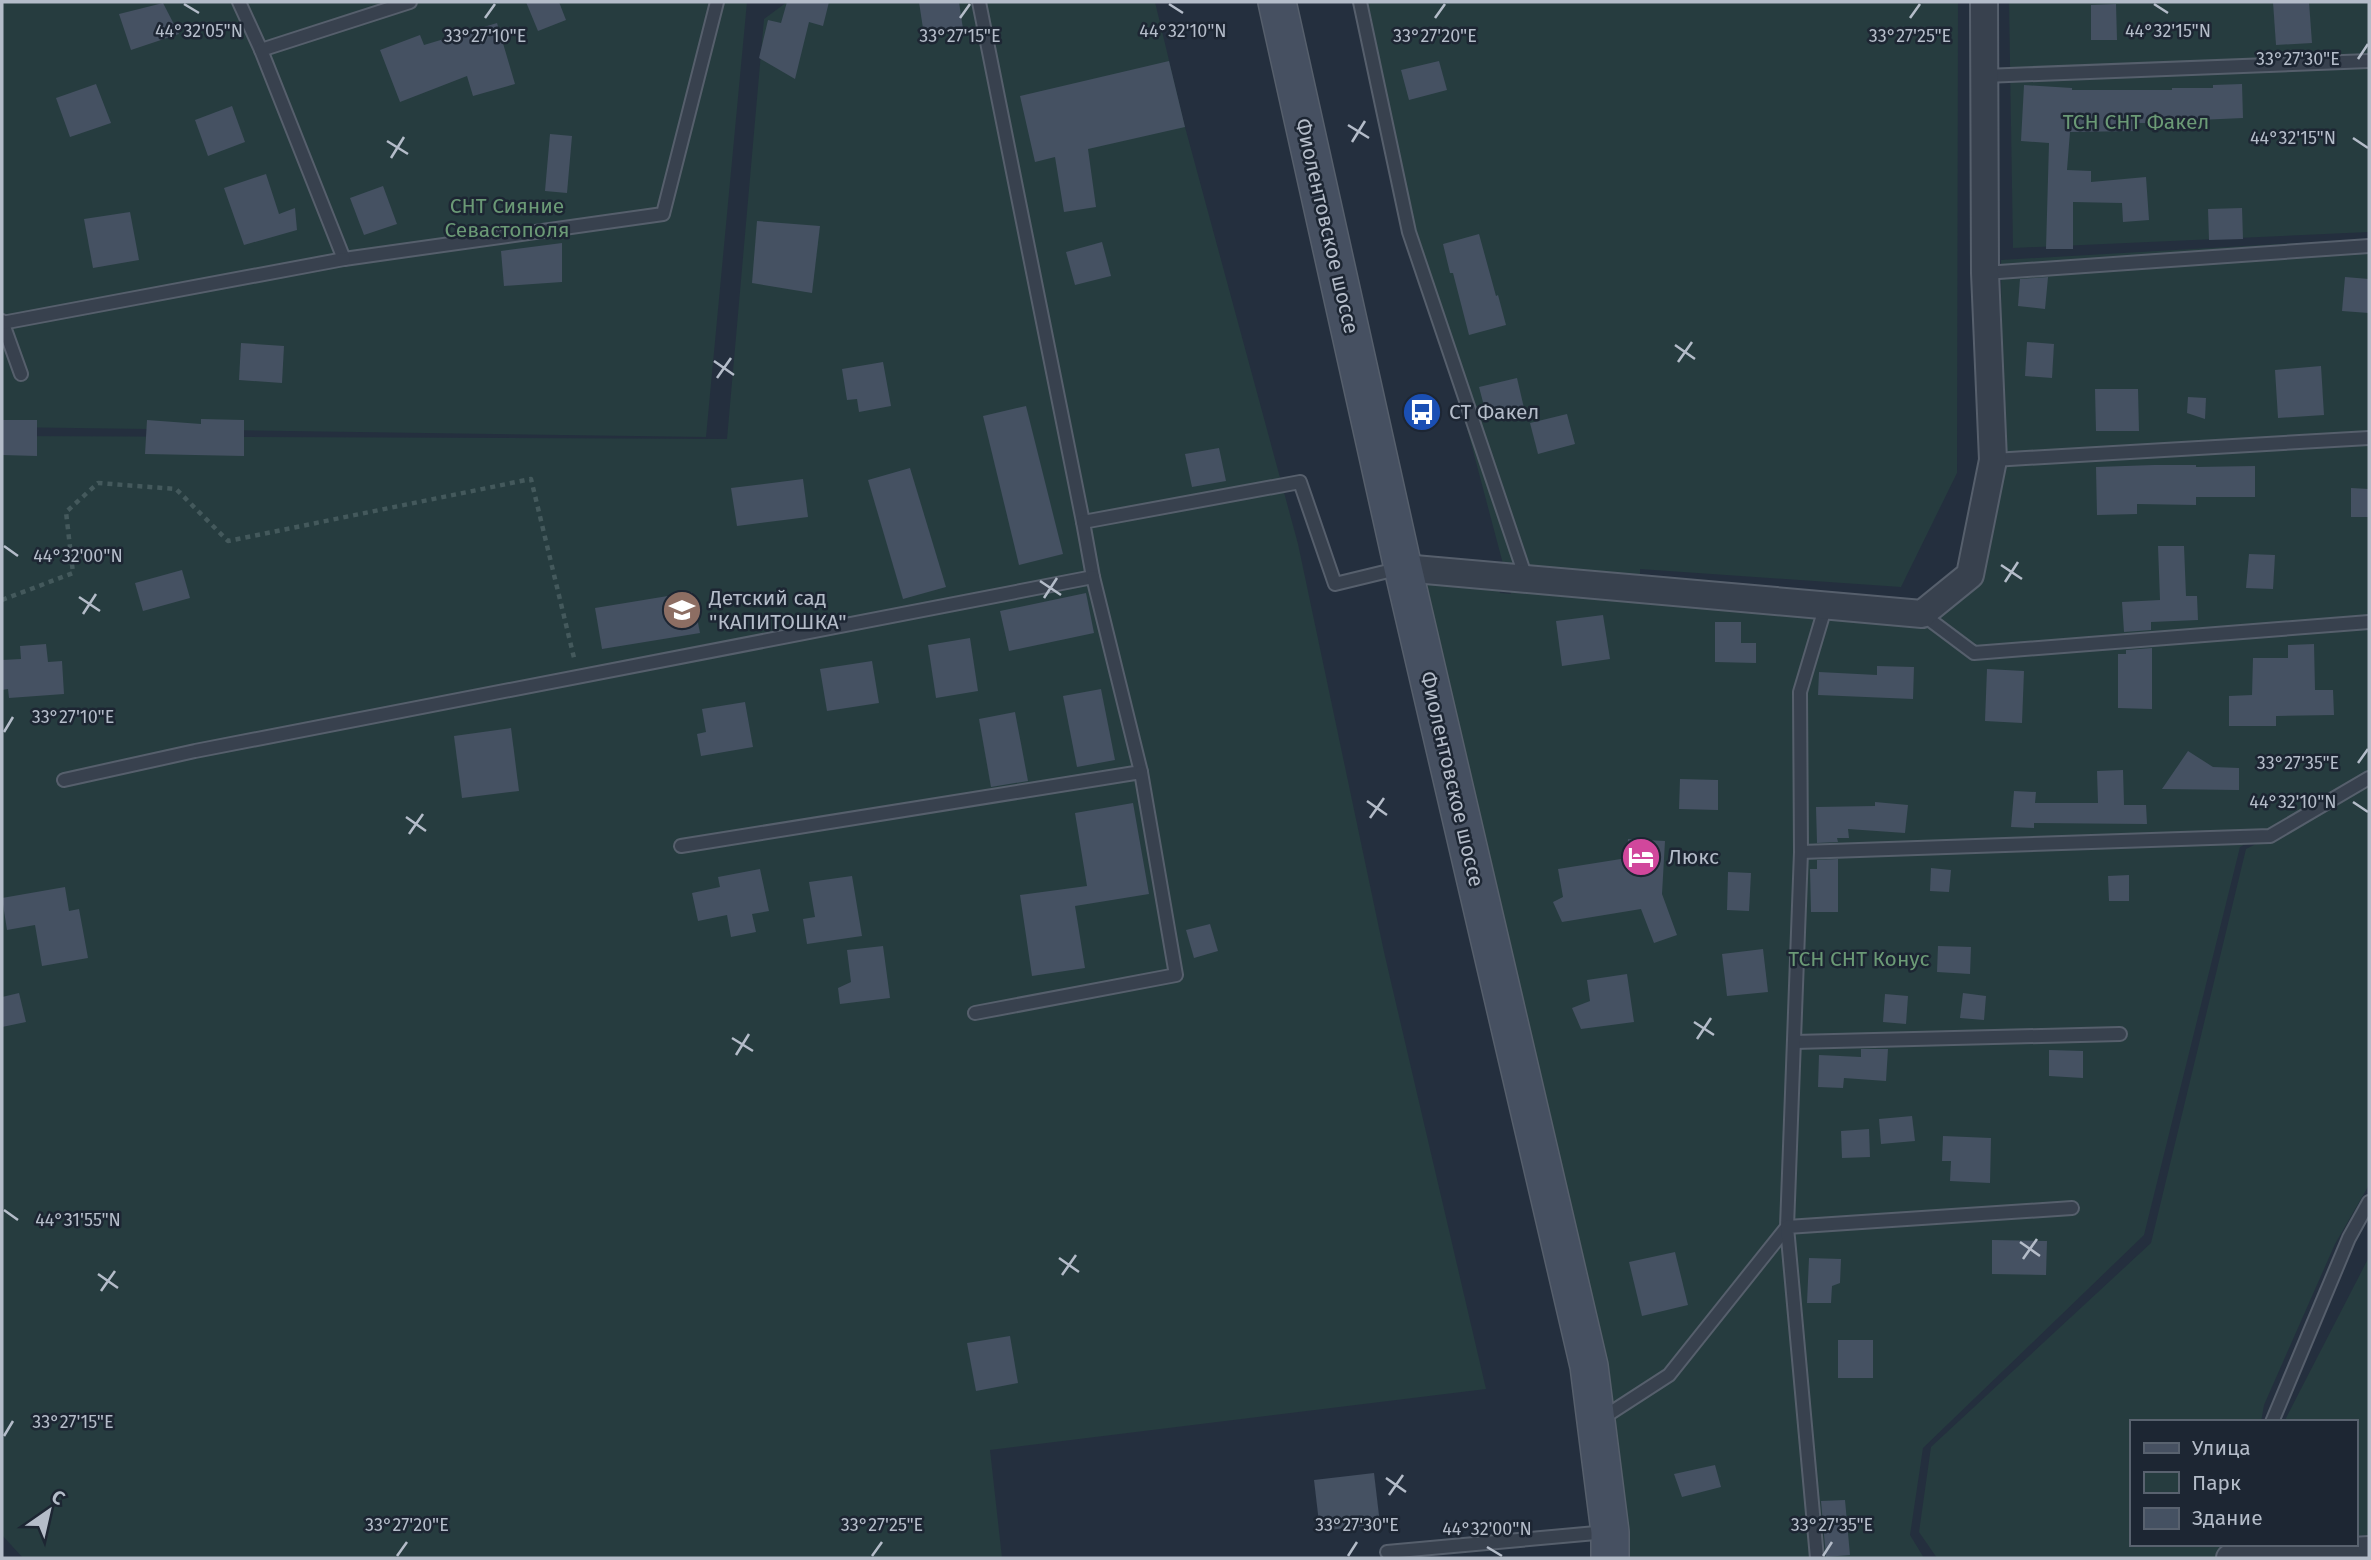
<svg xmlns="http://www.w3.org/2000/svg" width="2371" height="1560" font-family="'Fira Sans',sans-serif">
	<style>
		.green { fill: #263c3f }
		.building { fill: #455162 }
		.lines { fill: none; stroke-linecap: round; stroke-linejoin: round }
		.lane-casing { stroke: #565f6c; stroke-width: 16 }
		.street-casing { stroke: #565f6c; stroke-width: 30 }
		.secondary-casing { stroke: #565f6c; stroke-width: 40 }
		.path { stroke: #44595c; stroke-width: 4.5; stroke-dasharray: 5 5; stroke-linecap: butt }
		.lane { stroke: #38414e; stroke-width: 12 }
		.street { stroke: #38414e; stroke-width: 26 }
		.secondary { stroke: #465061; stroke-width: 37 }
		.ticks { fill: none; stroke: #b4bcc9; stroke-width: 2.5 }
		.labels { text-anchor: middle; dominant-baseline: central; stroke-width: 5; stroke-linejoin: round; paint-order: stroke }
		.park-label { font-size: 21px; fill: #6b9a76; stroke: #1d2633 }
		.street-label { font-size: 21px; fill: #b4bcc9; stroke: #1d2633 }
		.poi-label { font-size: 21px; fill: #b4bcc9; stroke: #1d2633; text-anchor: start }
		.ticks-label { font-size: 18px; text-anchor: middle; fill: #b4bcc9; stroke: #1d2633; stroke-width: 5; stroke-linejoin: round; paint-order: stroke }
	</style>
	<rect width="100%" height="100%" fill="#242f3e"/>
	<g class="green">
		<polygon points="2,2 747,2 706,437 2,427"/>
		<polygon points="787,2 1155,2 1185,127 1298,544 1384,952 1486,1389 990,1450 1002,1558 23,1558 2,1535 2,436 727,439 764,19"/>
		<polygon points="1368,2 1958,2 1957,473 1901,587 1640,569 1640,581 1920,622 1980,577 2002,451 2001,260 2369,239 2369,779 2240,847 2144,1235 1923,1448 1910,1535 1924,1558 1622,1558 1418,580 1477,589 1499,589 1500,593 1511,594 1415,232"/>
		<polygon points="2009,2 2369,2 2369,232 2013,248"/>
		<polygon points="2369,787 2369,1185 2335,1244 2264,1405 2261,1422 2131,1422 2131,1544 2241,1544 2224,1558 1937,1558 1919,1532 1931,1447 2151,1243 2246,849"/>
		<polygon points="2369,1257 2369,1535 2355,1536 2355,1422 2284,1422"/>
	</g>
	<g class="building">
		<polygon points="526,2 559,2 566,20 538,31"/>
		<polygon points="787,2 829,2 823,26 809,22 795,79 759,58 768,20 781,23"/>
		<polygon points="919,2 959,2 963,29 924,35"/>
		<polygon points="2273,2 2309,2 2312,43 2276,45"/>
		<polygon points="163,3 179,34 131,50 119,14"/>
		<polygon points="2116,4 2117,40 2091,40 2091,5"/>
		<polygon points="497,23 515,84 473,96 467,76 400,102 380,50 420,35 424,45"/>
		<polygon points="1169,61 1185,127 1088,149 1096,207 1064,212 1055,157 1035,162 1020,96"/>
		<polygon points="1439,61 1447,90 1409,100 1401,70"/>
		<polygon points="96,84 111,123 70,137 56,98"/>
		<polygon points="2242,84 2243,118 2199,120 2199,123 2139,123 2139,131 2070,132 2067,170 2091,171 2091,182 2146,177 2149,220 2123,222 2122,203 2073,202 2073,249 2046,249 2049,143 2021,141 2024,85 2072,88 2072,90 2172,90 2172,88 2213,88 2213,85"/>
		<polygon points="232,106 245,142 208,156 195,120"/>
		<polygon points="550,134 572,136 567,193 545,191"/>
		<polygon points="266,174 279,214 295,208 297,230 244,245 224,188"/>
		<polygon points="383,186 397,224 364,235 350,198"/>
		<polygon points="2242,208 2243,239 2209,240 2208,209"/>
		<polygon points="130,212 139,260 93,268 84,219"/>
		<polygon points="757,221 820,226 812,293 752,283"/>
		<polygon points="1479,234 1496,296 1498,295 1506,325 1469,335 1453,273 1450,273 1443,244"/>
		<polygon points="1102,242 1111,276 1075,285 1066,252"/>
		<polygon points="562,243 562,282 504,286 501,251"/>
		<polygon points="2048,277 2045,309 2018,306 2020,279"/>
		<polygon points="2345,277 2369,279 2369,313 2342,311"/>
		<polygon points="2027,342 2054,344 2052,378 2025,376"/>
		<polygon points="241,343 284,346 282,383 239,380"/>
		<polygon points="883,362 891,406 859,412 857,399 847,400 842,369"/>
		<polygon points="2321,366 2324,415 2278,418 2275,370"/>
		<polygon points="1517,378 1524,408 1487,417 1479,387"/>
		<polygon points="2095,389 2138,389 2139,431 2096,431"/>
		<polygon points="2188,397 2206,398 2205,419 2187,413"/>
		<polygon points="1026,406 1063,554 1019,565 983,416"/>
		<polygon points="1567,414 1575,444 1538,454 1530,423"/>
		<polygon points="201,419 244,420 244,456 145,454 147,420 201,424"/>
		<polygon points="2,420 37,420 37,456 2,455"/>
		<polygon points="1219,448 1226,481 1192,487 1185,454"/>
		<polygon points="2154,465 2196,465 2196,467 2255,466 2255,497 2196,497 2196,505 2137,504 2137,514 2097,515 2096,467"/>
		<polygon points="910,468 946,587 903,599 868,480"/>
		<polygon points="803,479 808,517 737,526 731,488"/>
		<polygon points="2351,488 2369,489 2369,517 2351,517"/>
		<polygon points="2158,546 2184,546 2186,596 2197,596 2198,620 2151,622 2151,630 2124,632 2122,602 2160,600"/>
		<polygon points="2249,554 2275,555 2273,589 2246,588"/>
		<polygon points="182,570 190,598 143,611 135,583"/>
		<polygon points="692,592 700,633 602,649 595,608"/>
		<polygon points="1086,593 1094,633 1009,651 1000,611"/>
		<polygon points="1603,615 1610,659 1562,666 1556,621"/>
		<polygon points="1715,622 1741,622 1741,643 1756,643 1756,663 1715,662"/>
		<polygon points="970,638 978,691 936,698 928,645"/>
		<polygon points="46,644 48,662 62,661 64,694 9,698 8,689 2,690 2,660 21,659 20,646"/>
		<polygon points="2314,644 2315,690 2333,690 2334,715 2276,716 2276,726 2229,726 2229,696 2252,695 2253,658 2288,658 2288,645"/>
		<polygon points="2152,648 2152,709 2118,708 2118,654 2126,654 2126,650"/>
		<polygon points="872,661 879,703 827,711 820,669"/>
		<polygon points="1877,666 1914,667 1913,699 1818,695 1819,672 1877,675"/>
		<polygon points="1987,669 2024,671 2022,723 1985,721"/>
		<polygon points="1101,689 1115,760 1077,767 1063,696"/>
		<polygon points="745,702 753,747 701,756 697,734 706,732 702,709"/>
		<polygon points="1015,712 1028,781 991,787 979,719"/>
		<polygon points="511,728 519,791 462,798 454,736"/>
		<polygon points="2188,751 2213,767 2239,768 2239,790 2162,789"/>
		<polygon points="2123,770 2124,805 2146,805 2147,824 2034,823 2034,828 2011,827 2014,791 2036,792 2035,803 2098,803 2097,771"/>
		<polygon points="1680,779 1718,780 1718,810 1679,809"/>
		<polygon points="1875,802 1908,805 1905,833 1848,829 1849,838 1837,838 1838,842 1817,843 1816,807 1875,806"/>
		<polygon points="1133,803 1149,894 1075,906 1085,968 1032,976 1020,895 1087,886 1075,813"/>
		<polygon points="1628,839 1665,841 1662,894 1677,935 1654,943 1641,909 1562,922 1553,902 1563,897 1558,869 1627,858"/>
		<polygon points="1838,859 1838,912 1811,912 1810,869 1817,869 1817,860"/>
		<polygon points="1931,868 1951,870 1949,892 1930,891"/>
		<polygon points="760,869 769,911 752,914 756,932 731,937 727,915 698,921 692,893 720,887 718,877"/>
		<polygon points="1728,872 1751,873 1749,911 1727,910"/>
		<polygon points="2129,875 2129,901 2109,901 2108,876"/>
		<polygon points="852,876 862,936 807,944 803,919 815,917 809,882"/>
		<polygon points="65,887 69,911 79,909 88,958 42,966 35,925 7,930 2,898"/>
		<polygon points="1210,924 1218,951 1194,958 1186,930"/>
		<polygon points="883,946 890,998 840,1004 838,988 851,982 847,950"/>
		<polygon points="1938,946 1971,947 1970,974 1937,972"/>
		<polygon points="1763,949 1768,992 1727,996 1722,954"/>
		<polygon points="1627,974 1634,1022 1581,1029 1572,1008 1590,1001 1587,980"/>
		<polygon points="19,993 26,1022 2,1027 2,997"/>
		<polygon points="1963,993 1986,996 1984,1020 1960,1018"/>
		<polygon points="1885,994 1908,996 1906,1024 1883,1022"/>
		<polygon points="1861,1049 1888,1049 1886,1081 1844,1078 1843,1088 1818,1087 1819,1055 1861,1057"/>
		<polygon points="2049,1050 2083,1051 2083,1078 2049,1076"/>
		<polygon points="1912,1116 1915,1141 1881,1144 1879,1119"/>
		<polygon points="1869,1129 1870,1157 1842,1158 1841,1131"/>
		<polygon points="1943,1136 1991,1138 1990,1183 1950,1181 1951,1161 1942,1161"/>
		<polygon points="1992,1240 2047,1241 2046,1275 1992,1274"/>
		<polygon points="1675,1252 1688,1305 1642,1316 1629,1262"/>
		<polygon points="1809,1258 1841,1259 1840,1283 1832,1286 1831,1303 1807,1303"/>
		<polygon points="1010,1336 1018,1383 976,1391 967,1343"/>
		<rect x="1838" y="1340" width="35" height="38"/>
		<polygon points="1715,1465 1721,1487 1682,1497 1674,1474"/>
		<polygon points="1374,1473 1380,1524 1320,1531 1314,1480"/>
		<polygon points="1845,1500 1850,1555 1826,1557 1821,1501"/>
	</g>
	<g class="lines">
		<g class="lane-casing">
			<g id="lane">
				<polyline points="239,2 261,50"/>
				<polyline points="410,2 261,50 344,259 663,214 717,2"/>
				<polyline points="979,2 1083,522"/>
				<polyline points="1360,2 1409,232 1526,578"/>
				<polyline points="1984,76 2369,61"/>
				<polyline points="1985,273 2369,246"/>
				<polyline points="2,321 21,374"/>
				<polyline points="2,323 344,259"/>
				<polyline points="1993,460 2369,438"/>
				<polyline points="1922,614 1974,653 2369,622"/>
				<polyline points="64,780 195,751 1093,577 1083,522 1300,482 1335,584 1401,568"/>
				<polyline points="681,846 1141,772 1093,577"/>
				<polyline points="1801,852 2270,836 2369,778"/>
				<polyline points="975,1013 1176,975 1141,772"/>
				<polyline points="1794,1042 2120,1034"/>
				<polyline points="1601,1419 1669,1375 1787,1227 1801,852 1800,692 1826,605"/>
				<polyline points="2272,1422 2349,1238 2369,1202"/>
				<polyline points="1387,1552 1607,1532"/>
				<polyline points="1817,1558 1787,1227 2072,1208"/>
			</g>
		</g>
		<g class="street-casing">
			<g id="street">
				<polyline points="1403,568 1922,614 1970,575 1993,460 1985,273 1984,2"/>
				<polyline points="2230,1558 2369,1550"/>
			</g>
		</g>
		<g class="secondary-casing">
			<polyline id="secondary" points="1277,2 1403,568 1589,1366 1610,1532 1610,1558"/>
		</g>
		<polyline class="path" points="2,600 73,573 66,512 98,483 176,489 228,541 531,479 575,662"/>
		<use href="#lane" class="lane"/>
		<use href="#street" class="street"/>
		<use href="#secondary" class="secondary"/>
	</g>
	<path class="ticks" d="M184,4L199,13M1169,4L1183,13M2154,4L2168,13M485,18L495,4M960,18L970,4M1435,18L1445,4M1910,18L1920,4M2358,59L2368,44M1348,125L1369,138M2353,138L2368,148M387,141L408,154M1352,142L1365,121M391,158L404,137M1675,345L1695,359M714,361L734,375M1678,362L1692,342M717,378L731,358M4,546L18,556M2001,565L2022,579M1040,581L1061,595M2005,582L2018,562M79,597L100,611M1044,598L1057,578M83,614L96,594M4,732L13,717M2358,763L2368,749M1367,801L1387,815M2353,802L2368,812M406,817L426,831M1370,818L1384,798M409,834L423,814M1694,1022L1714,1035M732,1038L753,1051M1697,1039L1711,1018M736,1055L749,1034M4,1210L18,1220M2020,1242L2040,1256M1059,1258L1079,1272M2023,1259L2037,1239M98,1274L118,1288M1062,1275L1076,1255M101,1291L115,1271M4,1436L13,1421M1386,1478L1406,1492M1389,1495L1403,1475M1487,1547L1502,1556M397,1556L407,1542M872,1556L882,1542M1348,1556L1357,1542M1823,1556L1832,1542"/>
	<defs>
		<g id="bus-disc" transform="scale(2.0125)"><circle r="9.5" fill="#1a4fb4" stroke="#1d2633"/><path d="M-5-6H5V4H4V6H2V4H-2V6H-4V4H-5ZM-3.5-4V0h7V-4ZM-3.5 1.2v1.5H-2V1.2ZM2 1.2v1.5H3.5V1.2Z" fill="#fff"/></g>
		<g id="school-disc" transform="scale(2.0125)"><circle r="9.5" fill="#8d6e63" stroke="#1d2633"/><path d="M0-5L7-2L0 1L-7-2ZM-4 1L0 2.5L4 1V4Q0 6-4 4Z" fill="#fff"/></g>
		<g id="hotel-disc" transform="scale(2.0125)"><circle r="9.5" fill="#d1479c" stroke="#1d2633"/><path d="M-6-4.5h1.5V1H6V5H4.5V3h-9V5H-6ZM-4 0a1.8 1.8 0 1 1 3.6 0ZM.5 0V-2.5h3Q6-2.5 6 0Z" fill="#fff"/></g>
	</defs>
	<g fill-rule="evenodd">
		<use href="#bus-disc" x="1422" y="412"/>
		<use href="#school-disc" x="682" y="610"/>
		<use href="#hotel-disc" x="1641" y="857"/>
	</g>
	<g class="labels">
		<g class="park-label">
			<text x="2136" y="122">ТСН СНТ Факел</text>
			<text x="507" y="206">СНТ Сияние<tspan x="507" dy="24">Севастополя</tspan></text>
			<text x="1859" y="959">ТСН СНТ Конус</text>
		</g>
		<g class="street-label">
			<text transform="translate(1327 226) rotate(77)">Фиолентовское шоссе</text>
			<text transform="translate(1452 779) rotate(77)">Фиолентовское шоссе</text>
		</g>
		<g class="poi-label">
			<text x="1449" y="412">СТ Факел</text>
			<text x="709" y="598">Детский сад<tspan x="709" dy="24">"КАПИТОШКА"</tspan></text>
			<text x="1668" y="857">Люкс</text>
		</g>
	</g>
	<g class="ticks-label">
		<text x="199" y="37">44°32'05"N</text>
		<text x="1183" y="37">44°32'10"N</text>
		<text x="2168" y="37">44°32'15"N</text>
		<text x="485" y="42">33°27'10"E</text>
		<text x="1435" y="42">33°27'20"E</text>
		<text x="1910" y="42">33°27'25"E</text>
		<text x="960" y="42">33°27'15"E</text>
		<text x="2298" y="65">33°27'30"E</text>
		<text x="2293" y="144">44°32'15"N</text>
		<text x="78" y="562">44°32'00"N</text>
		<text x="73" y="723">33°27'10"E</text>
		<text x="2298" y="769">33°27'35"E</text>
		<text x="2293" y="808">44°32'10"N</text>
		<text x="78" y="1226">44°31'55"N</text>
		<text x="73" y="1428">33°27'15"E</text>
		<text x="407" y="1531">33°27'20"E</text>
		<text x="882" y="1531">33°27'25"E</text>
		<text x="1357" y="1531">33°27'30"E</text>
		<text x="1832" y="1531">33°27'35"E</text>
		<text x="1487" y="1535">44°32'00"N</text>
	</g>
	<rect width="2371" height="1560" fill="none" stroke="#b4bcc9" stroke-width="7"/>
	<rect x="2130" y="1420" width="228" height="126" fill="#1d2633" stroke="#59626f" stroke-width="2"/>
	<rect x="2144" y="1443" width="35" height="10" fill="#465061" stroke="#59626f" stroke-width="2"/>
	<text x="2192" y="1455" font-size="21" fill="#b4bcc9">Улица</text>
	<rect x="2144" y="1472" width="35" height="21" fill="#263c3f" stroke="#59626f" stroke-width="2"/>
	<text x="2192" y="1490" font-size="21" fill="#b4bcc9">Парк</text>
	<rect x="2144" y="1508" width="35" height="21" fill="#455162" stroke="#59626f" stroke-width="2"/>
	<text x="2192" y="1525" font-size="21" fill="#b4bcc9">Здание</text>
	<g transform="translate(49 1511) rotate(34)" stroke="#1d2633" stroke-width="5" paint-order="stroke">
	<path d="M0-5L12 26L0 18L-12 26Z" fill="#b4bcc9"/>
	<text y="-10" font-size="19" font-weight="bold" text-anchor="middle" fill="#b4bcc9">С</text>
	</g>
</svg>
